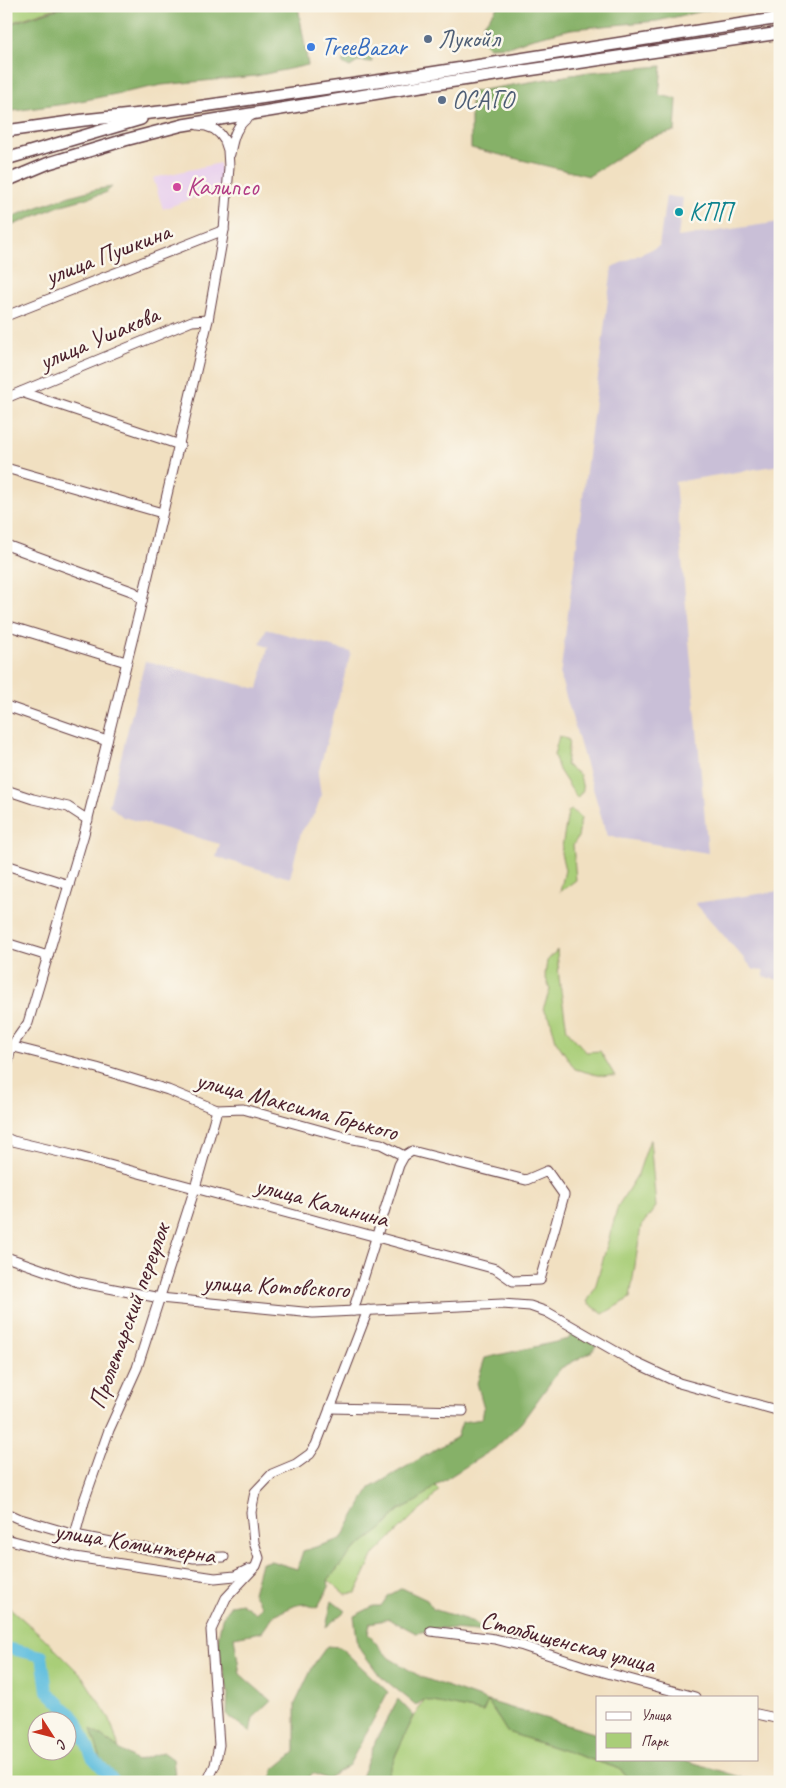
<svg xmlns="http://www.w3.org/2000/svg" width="786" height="1788" font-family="Caveat,sans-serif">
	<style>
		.built { fill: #e9d1ed }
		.industrial { fill: #c9bfd7 }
		.green { fill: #a9ce78; stroke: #7a7652; fill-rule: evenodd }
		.forest { fill: #86b168; stroke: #68684a }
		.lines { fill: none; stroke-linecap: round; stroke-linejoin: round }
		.river { stroke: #5fbede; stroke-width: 12 }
		.minor-casing { stroke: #633c42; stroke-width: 11 }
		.major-casing { stroke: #633c42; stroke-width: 14 }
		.minor { stroke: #fff; stroke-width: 9 }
		.major { stroke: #fff; stroke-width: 11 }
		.service-dot { fill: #5c6f8a; stroke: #fbf7ec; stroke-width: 2 }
		.shop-dot { fill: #3f7fe0; stroke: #fbf7ec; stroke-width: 2 }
		.hotel-dot { fill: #d1479c; stroke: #fbf7ec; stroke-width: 2 }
		.culture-dot { fill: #0f9aa8; stroke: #fbf7ec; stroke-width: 2 }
		.labels { text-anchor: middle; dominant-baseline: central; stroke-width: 5; stroke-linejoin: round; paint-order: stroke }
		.service-label { font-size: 25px; fill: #4e5e75; stroke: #fbf7ec; text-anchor: start }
		.shop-label { font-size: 25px; fill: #366cbe; stroke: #fbf7ec; text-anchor: start }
		.hotel-label { font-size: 25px; fill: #b23c85; stroke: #fbf7ec; text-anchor: start }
		.culture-label { font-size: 25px; fill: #0d838f; stroke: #fbf7ec; text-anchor: start }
		.street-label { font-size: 25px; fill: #4a1f2b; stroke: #fbf7ec }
	</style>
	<rect width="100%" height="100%" fill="#fbf7ec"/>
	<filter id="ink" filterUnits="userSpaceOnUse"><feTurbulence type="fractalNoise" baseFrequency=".02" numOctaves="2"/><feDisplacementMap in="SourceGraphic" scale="10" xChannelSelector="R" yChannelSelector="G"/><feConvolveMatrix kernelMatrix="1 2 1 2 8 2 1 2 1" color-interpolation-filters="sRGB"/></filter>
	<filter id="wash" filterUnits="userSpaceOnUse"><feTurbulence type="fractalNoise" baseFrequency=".0096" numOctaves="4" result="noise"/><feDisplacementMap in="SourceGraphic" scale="20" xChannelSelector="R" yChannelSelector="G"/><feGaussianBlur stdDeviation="1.12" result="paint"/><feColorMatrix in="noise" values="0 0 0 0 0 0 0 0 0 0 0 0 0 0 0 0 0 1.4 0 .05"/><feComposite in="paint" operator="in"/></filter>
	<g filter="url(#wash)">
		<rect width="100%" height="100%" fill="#f1e0c1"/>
		<polygon class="built" points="220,163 222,188 163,209 153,178"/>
		<g class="industrial">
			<polygon points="666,196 683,198 678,237 780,222 780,465 675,482 708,853 607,836 560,676 612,267 659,246"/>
			<polygon points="266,629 351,652 318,774 321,796 315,813 301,832 290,878 216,857 220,844 123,817 109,805 145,661 258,689 268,647 260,644"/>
			<polygon points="780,891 780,980 764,977 764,971 754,970 695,903"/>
		</g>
		<g class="green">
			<polygon points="6,6 63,6 6,24"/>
			<polygon points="559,736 569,740 566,765 580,775 583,790 577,798 559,770 554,755"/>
			<polygon points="572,810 581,818 578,837 573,845 576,880 560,892 565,870 561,853 568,812"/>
			<polygon points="557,950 559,978 567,1030 586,1052 600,1051 615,1076 597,1075 575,1069 556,1041 550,1018 543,1009 550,990 545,975 547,961"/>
			<polygon points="650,1139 656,1207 641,1226 630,1298 603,1314 587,1302 595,1288 618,1206 638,1174"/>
			<polygon points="435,1486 439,1490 427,1505 414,1515 373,1556 356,1593 345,1594 328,1580 351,1552 382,1529 399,1510 417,1501"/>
			<path d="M6,1606L10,1608L43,1637L82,1676L110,1719L119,1749L92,1730L102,1762L87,1757L110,1782H6ZM38,1720H68V1750H38Z"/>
			<path d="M424,1700L483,1712L488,1701L507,1732L620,1769L631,1782H385C396,1753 408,1726 424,1700Z"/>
		</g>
		<g class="forest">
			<polygon points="67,6 298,6 308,65 256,76 162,85 65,104 6,112 6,25"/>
			<polygon points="498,6 726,6 657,21 571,29 530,39 512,46 488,47 480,39 483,25"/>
			<polygon points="352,55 371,55 372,62 359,61 350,67 342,63 344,58"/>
			<polygon points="662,66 659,95 677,99 675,131 649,138 589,176 471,148 471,92 589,72"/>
			<path d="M112,187L105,193L62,205L6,228V219C41,206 75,191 112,187Z"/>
			<polygon points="571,1332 596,1345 593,1351 561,1368 521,1423 495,1448 435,1486 417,1501 399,1510 382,1529 351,1552 328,1580 329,1587 317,1608 301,1603 274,1615 262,1632 234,1637 240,1674 271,1701 253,1718 250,1732 227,1715 228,1692 220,1656 218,1639 222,1618 231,1605 241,1603 256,1613 262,1606 253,1593 261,1563 271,1561 297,1569 303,1551 341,1539 370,1488 457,1437 462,1422 482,1419 484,1408 477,1383 485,1358 569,1339"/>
			<polygon points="402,1588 427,1600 433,1609 474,1622 487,1632 442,1628 416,1633 389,1619 370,1623 368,1634 389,1658 421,1677 488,1701 597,1734 597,1759 681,1759 757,1782 631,1782 620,1769 507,1732 488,1701 483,1712 424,1700 416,1705 380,1676 358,1646 354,1616 374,1606 381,1606 388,1596"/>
			<polygon points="332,1601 345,1611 326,1627"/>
			<polygon points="327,1646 340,1647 388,1692 349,1765 327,1779 313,1773 304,1782 272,1782 273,1770 295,1752 295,1704 314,1664"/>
			<polygon points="398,1699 414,1716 396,1754 385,1782 359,1782 376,1740"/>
			<polygon points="91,1729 136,1761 163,1752 173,1759 175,1776 184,1782 120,1782 102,1762"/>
		</g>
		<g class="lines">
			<polyline class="river" points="6,1648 42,1656 47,1691 76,1719 92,1757 115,1782"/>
		</g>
	</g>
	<g filter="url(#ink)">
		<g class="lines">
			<g class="minor-casing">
				<g id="minor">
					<path d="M230,154C233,137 236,124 252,115"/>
					<polyline points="6,316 224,230"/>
					<polyline points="21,392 180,445"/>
					<polyline points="6,398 192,321 208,320"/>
					<polyline points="6,468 162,513"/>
					<polyline points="6,545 134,592 142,601"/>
					<polyline points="6,625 126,662"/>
					<polyline points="6,706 107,741"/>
					<polyline points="6,790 33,799 68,807 88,820"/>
					<polyline points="6,865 69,885"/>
					<polyline points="6,943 48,956"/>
					<polyline points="6,1045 97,1068 168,1090 217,1110 243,1109 348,1138 381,1144 404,1156"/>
					<polyline points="6,1072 11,1047 28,1023 84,834 142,601 208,320 224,230 229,167 228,150 225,141 220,134 214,129 206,126 198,125"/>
					<polyline points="6,1138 13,1141 72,1155 496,1269 513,1281 540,1280 564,1195 547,1171 526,1180 412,1151 404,1156 399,1165 353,1311"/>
					<polyline points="6,1257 78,1282 160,1298 313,1313 502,1304 530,1306 547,1312 634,1362 679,1383 780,1411"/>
					<polyline points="330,1408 463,1411"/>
					<polyline points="6,1513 17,1518 75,1535 194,1558 224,1557"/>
					<polyline points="75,1535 84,1501 109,1430 137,1368 195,1188 217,1110"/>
					<polyline points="6,1539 75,1557 215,1578 235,1576 249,1569"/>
					<polyline points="431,1631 495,1639 523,1646 589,1668 695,1697"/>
					<polyline points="757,1714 780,1719"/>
					<polyline points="207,1782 215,1765 219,1745 211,1630 226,1598 256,1566 259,1558 254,1542 251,1512 255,1492 272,1474 296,1464 310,1454 316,1445 368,1310"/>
				</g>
			</g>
			<g class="major-casing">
				<g id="major">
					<polyline points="6,131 84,120 169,111 418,75 780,18"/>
					<polyline points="6,159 141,119"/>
					<polyline points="6,181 49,163 125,140 183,125 421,86 780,33"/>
				</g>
			</g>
			<use href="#minor" class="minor"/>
			<use href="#major" class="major"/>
		</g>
	</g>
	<g class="service-dot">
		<circle cx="428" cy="39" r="5"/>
		<circle cx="442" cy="100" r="5"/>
	</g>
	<circle class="shop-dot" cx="311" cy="47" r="5"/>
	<circle class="hotel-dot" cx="177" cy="187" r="5"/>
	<circle class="culture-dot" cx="679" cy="212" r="5"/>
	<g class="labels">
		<g class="service-label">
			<text x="438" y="39">Лукойл</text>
			<text x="452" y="100">ОСАГО</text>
		</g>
		<g class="shop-label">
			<text x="321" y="47">TreeBazar</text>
		</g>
		<g class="hotel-label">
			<text x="187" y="187">Калипсо</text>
		</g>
		<g class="culture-label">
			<text x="689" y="212">КПП</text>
		</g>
		<g class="street-label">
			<text transform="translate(108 254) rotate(-21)">улица Пушкина</text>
			<text transform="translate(99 338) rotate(-23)">улица Ушакова</text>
			<text transform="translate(297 1106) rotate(15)">улица Максима Горького</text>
			<text transform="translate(322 1202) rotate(15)">улица Калинина</text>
			<text transform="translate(276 1286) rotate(3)">улица Котовского</text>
			<text transform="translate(129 1316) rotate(-70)">Пролетарский переулок</text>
			<text transform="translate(135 1543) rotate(9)">улица Коминтерна</text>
			<text transform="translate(568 1642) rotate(15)">Столбищенская улица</text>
		</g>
	</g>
	<rect width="786" height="1788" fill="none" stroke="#fbf7ec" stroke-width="25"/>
	<rect x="596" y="1696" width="162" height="65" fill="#fbf7ec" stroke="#b4a19f"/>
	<rect x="606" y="1712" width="25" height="8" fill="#ffffff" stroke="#b4a19f"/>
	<text x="641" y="1720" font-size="15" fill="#4a1f2b">Улица</text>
	<rect x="606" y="1733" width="25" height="15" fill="#a9ce78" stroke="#b4a19f"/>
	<text x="641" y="1746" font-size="15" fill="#4a1f2b">Парк</text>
	<g transform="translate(52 1736) rotate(126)"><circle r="24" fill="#fbf7ec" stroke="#b4a19f"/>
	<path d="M0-4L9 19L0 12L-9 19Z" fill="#c8321e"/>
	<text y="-8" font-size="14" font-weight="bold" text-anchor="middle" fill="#4a1f2b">С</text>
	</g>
</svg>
